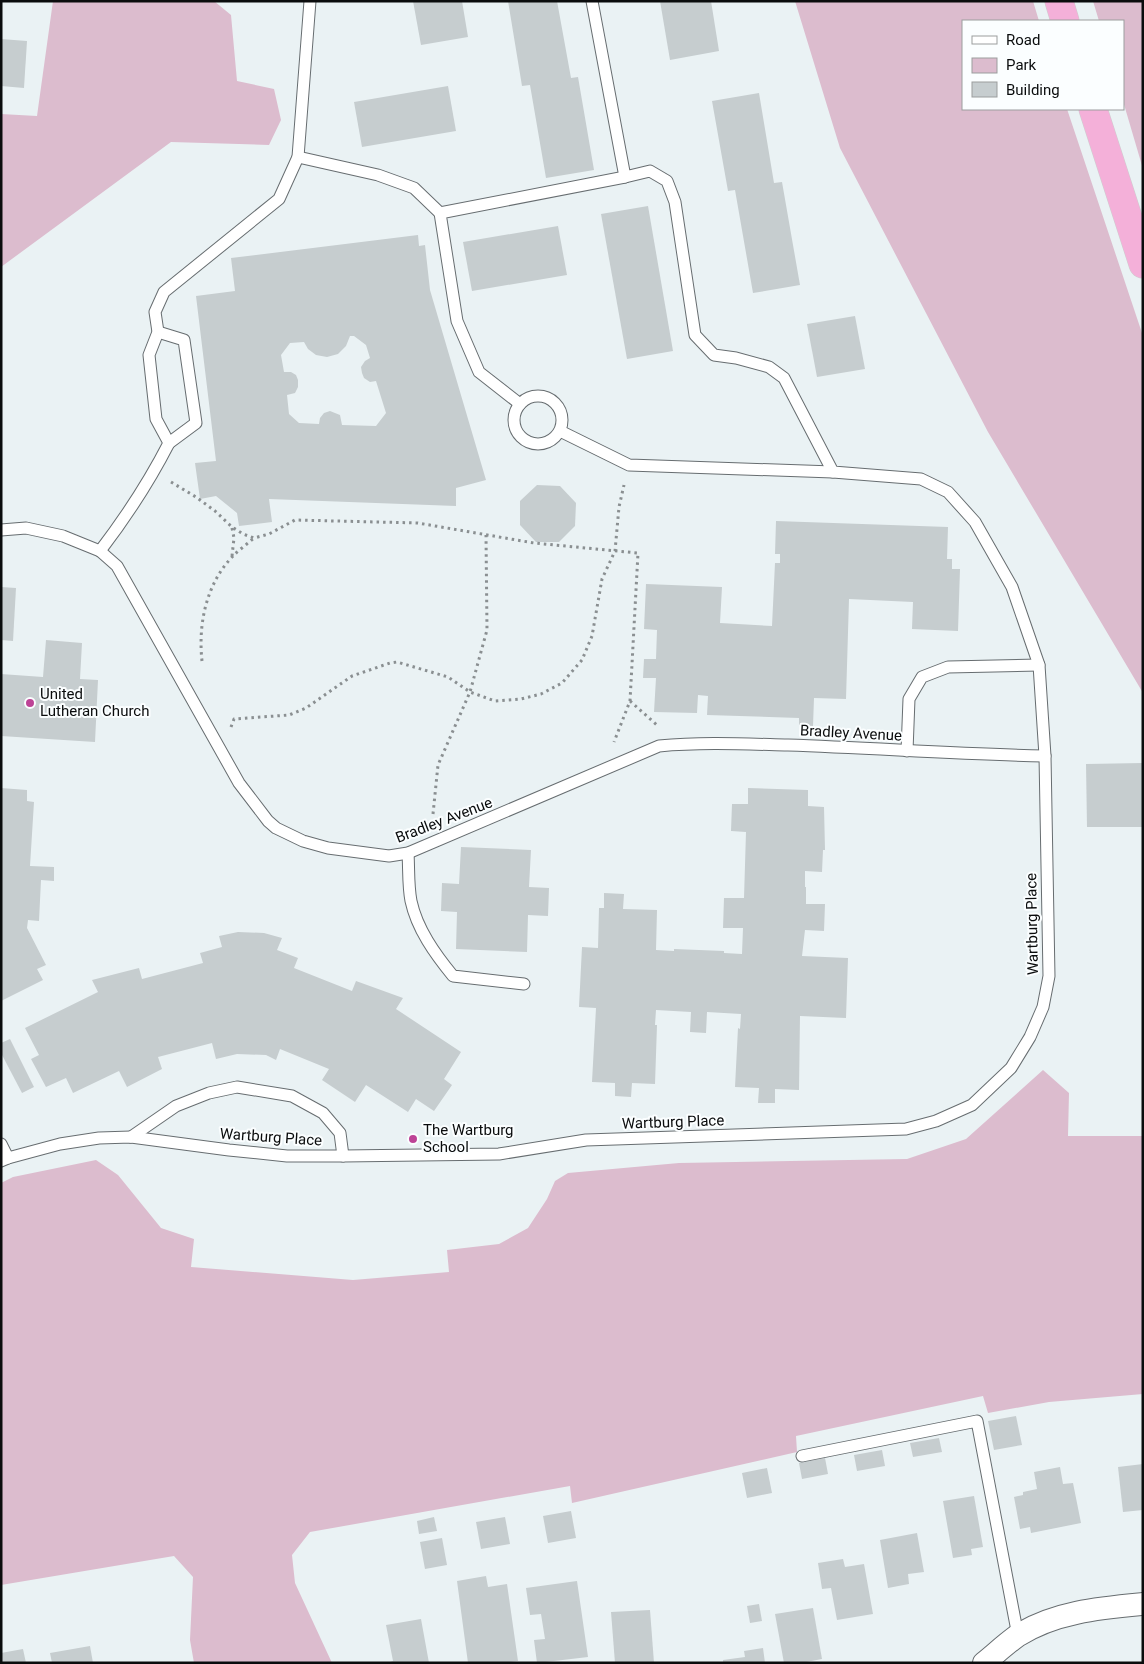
<svg xmlns="http://www.w3.org/2000/svg" width="1144" height="1664" font-family="Roboto,sans-serif">
	<style>
		.green { fill: #dcbcce }
		.building { fill: #c6cdcf; fill-rule: evenodd }
		.lines { fill: none; stroke-linecap: round; stroke-linejoin: round }
		.lane-casing { stroke: #676d70; stroke-width: 13 }
		.street-casing { stroke: #676d70; stroke-width: 24 }
		.highway-casing { stroke: #cececf; stroke-width: 29 }
		.path { stroke: #8a8f91; stroke-width: 3; stroke-dasharray: 2.5 4; stroke-linecap: butt }
		.lane { stroke: #fff; stroke-width: 11 }
		.street { stroke: #fff; stroke-width: 22 }
		.highway { stroke: #f4b0d9; stroke-width: 28 }
		.poi-dot { fill: #bd4396; stroke: #fbfeff; stroke-width: 2 }
		.labels { text-anchor: middle; dominant-baseline: central; stroke-width: 4; stroke-linejoin: round; paint-order: stroke }
		.poi-label { font-size: 15px; fill: #0a0c0d; stroke: #fbfeff; text-anchor: start }
		.street-label { font-size: 15px; fill: #0a0c0d; stroke: #fbfeff }
	</style>
	<rect width="100%" height="100%" fill="#eaf2f4"/>
	<g class="green">
		<polygon points="53,1 214,1 231,15 237,81 274,89 281,120 269,145 171,142 1,267 1,114 37,116"/>
		<polygon points="795,1 1033,1 1039,21 963,21 963,109 1067,109 1143,336 1143,693 988,432 840,148"/>
		<polygon points="1093,1 1143,1 1143,169 1123,101 1123,21 1099,21"/>
		<polygon points="1043,1070 1069,1093 1068,1136 1143,1136 1143,1394 1049,1402 988,1413 983,1396 796,1436 797,1452 572,1503 570,1486 310,1532 292,1555 295,1583 332,1663 194,1663 190,1640 193,1577 174,1556 1,1585 1,1183 13,1177 96,1160 118,1175 161,1228 194,1239 191,1267 353,1280 449,1272 447,1250 499,1244 528,1228 547,1199 555,1181 568,1173 679,1163 907,1159 966,1139"/>
	</g>
	<g class="building">
		<polygon points="413,1 462,1 468,37 421,45"/>
		<polygon points="508,1 557,1 571,78 578,77 594,170 546,178 530,85 522,86"/>
		<polygon points="660,1 711,1 719,51 670,60"/>
		<polygon points="1,39 27,41 24,88 1,86"/>
		<polygon points="448,86 456,131 362,147 354,102"/>
		<polygon points="759,93 774,183 782,182 800,285 753,293 735,190 728,191 712,101"/>
		<polygon points="648,206 673,351 627,359 601,214"/>
		<polygon points="558,226 567,275 472,291 463,242"/>
		<path d="M418,235L419,246L425,245L430,290L486,480L456,488V506L269,499L272,522L239,526L237,513L216,496L200,499L195,463L216,461L196,296L235,291L231,258ZM350,336H354L366,345L370,358L365,361L361,367L362,373L364,378L370,382L376,381L386,413L376,426L342,425L340,415L330,411L324,413L320,418L319,424L299,423L289,414L287,395L295,393L298,387V380L296,375L291,372H284L281,355L290,343L304,342L308,349L316,355L327,357L338,354L346,346Z"/>
		<polygon points="855,316 865,369 817,377 807,324"/>
		<polygon points="537,485 560,486 576,503 575,526 559,542 536,542 520,525 520,501"/>
		<polygon points="776,521 948,527 947,559 952,559 952,569 960,569 958,631 912,629 913,602 849,599 846,699 814,698 813,726 799,725 799,718 707,715 708,696 698,695 697,713 654,712 656,678 643,678 644,659 656,659 657,630 644,629 646,584 722,587 720,623 772,626 775,563 780,563 780,554 775,554"/>
		<polygon points="1,587 16,588 13,641 1,640"/>
		<polygon points="46,640 82,643 80,679 98,680 95,742 1,736 1,674 43,677"/>
		<polygon points="1143,763 1143,827 1087,827 1086,764"/>
		<polygon points="1,788 27,790 27,801 34,802 30,866 54,867 54,881 41,880 39,921 28,920 27,928 46,965 37,969 43,980 1,1001"/>
		<polygon points="748,788 808,790 808,806 824,807 825,850 823,850 822,872 805,871 805,887 806,887 806,904 825,904 824,931 805,930 802,956 848,958 846,1018 800,1016 799,1090 775,1089 775,1103 758,1103 759,1088 735,1087 738,1028 740,1029 741,1014 707,1012 706,1033 690,1032 691,1012 656,1010 655,1025 657,1025 655,1084 632,1083 631,1097 615,1096 615,1083 592,1082 596,1008 579,1007 582,947 598,948 599,908 604,908 604,893 624,894 623,909 657,910 656,950 674,951 674,949 724,951 724,953 742,954 743,928 723,928 724,898 744,898 746,832 731,831 732,804 748,804"/>
		<polygon points="461,847 531,850 529,887 549,888 548,916 528,915 527,952 456,949 457,912 441,911 442,883 459,884"/>
		<polygon points="238,932 264,933 282,938 277,950 298,958 294,968 352,991 356,981 403,998 396,1009 461,1052 444,1079 452,1085 434,1111 416,1099 408,1112 366,1085 355,1102 322,1080 329,1069 280,1049 276,1060 266,1055 237,1054 216,1059 212,1043 158,1057 162,1069 127,1087 119,1071 73,1093 66,1078 46,1087 31,1059 39,1055 25,1028 98,992 92,980 139,968 142,979 203,963 200,953 222,947 219,936"/>
		<polygon points="10,1039 34,1087 22,1093 1,1053 1,1043"/>
		<polygon points="1016,1416 1022,1445 994,1450 988,1421"/>
		<polygon points="939,1438 942,1452 913,1457 910,1443"/>
		<polygon points="882,1450 885,1466 857,1471 854,1455"/>
		<polygon points="825,1458 828,1474 802,1479 799,1463"/>
		<polygon points="1143,1464 1143,1510 1123,1512 1118,1467"/>
		<polygon points="1060,1467 1063,1484 1073,1483 1081,1523 1031,1533 1030,1527 1020,1529 1014,1497 1023,1495 1023,1492 1037,1489 1034,1472"/>
		<polygon points="767,1468 772,1493 747,1498 742,1473"/>
		<polygon points="974,1496 983,1547 971,1549 972,1555 953,1558 943,1501"/>
		<polygon points="571,1511 576,1538 548,1543 543,1516"/>
		<polygon points="434,1517 437,1531 419,1534 417,1521"/>
		<polygon points="505,1517 510,1544 481,1549 476,1522"/>
		<polygon points="917,1533 924,1572 908,1574 909,1584 888,1588 880,1540"/>
		<polygon points="442,1538 447,1565 425,1569 420,1542"/>
		<polygon points="843,1559 845,1567 864,1564 873,1614 837,1620 831,1588 822,1589 818,1563"/>
		<polygon points="486,1576 488,1587 507,1584 518,1661 501,1663 468,1663 457,1581"/>
		<polygon points="577,1581 588,1657 537,1663 534,1640 545,1639 541,1614 530,1615 526,1588"/>
		<polygon points="759,1604 762,1621 750,1623 747,1606"/>
		<polygon points="813,1608 822,1659 801,1663 784,1663 775,1614"/>
		<polygon points="650,1610 654,1663 615,1663 611,1612"/>
		<polygon points="421,1619 429,1663 387,1663 393,1661 386,1625"/>
		<polygon points="90,1646 93,1663 52,1663 50,1653"/>
		<polygon points="763,1648 765,1663 723,1663 723,1660 745,1657 744,1651"/>
		<polygon points="23,1649 26,1663 1,1663 1,1653"/>
	</g>
	<g class="lines">
		<g class="lane-casing">
			<g id="lane">
				<polyline points="298,157 378,175 414,188 440,213"/>
				<polyline points="158,332 184,340 196,423 169,443"/>
				<circle cx="538" cy="420" r="24"/>
				<polyline points="520,404 479,372 457,321 440,213 625,177"/>
				<polyline points="560,431 629,465 833,472"/>
				<path d="M1,530L26,528L63,536L100,551L117,566L239,783L268,821L276,828L303,841L328,848L389,856L408,853L659,746C702,742 745,744 788,745C874,748 959,754 1045,756"/>
				<path d="M100,551C126,517 149,482 169,443L156,419L149,355L158,332L155,312L164,292L279,199L298,157L310,1"/>
				<polyline points="907,751 909,699 922,677 948,667 1039,665"/>
				<path d="M408,853C409,869 408,886 411,901C417,929 435,954 453,976L524,984"/>
				<polyline points="131,1137 176,1106 209,1093 237,1087 292,1096 323,1113 340,1133 343,1156"/>
				<polyline points="1,1144 8,1158"/>
				<polyline points="1,1161 8,1158 60,1144 99,1138 131,1137 229,1150 287,1156 343,1156 499,1154 586,1140 906,1129 936,1121 972,1105 1011,1068 1030,1037 1043,1007 1049,976 1045,756 1039,665 1012,587 975,522 948,492 921,479 833,472 784,378 769,367 736,358 714,355 695,335 675,202 667,181 650,171 625,177 592,1"/>
				<polyline points="802,1456 977,1421 1018,1636"/>
			</g>
		</g>
		<g class="street-casing">
			<path id="street" d="M984,1663C995,1654 1006,1644 1017,1636C1054,1612 1100,1608 1143,1604"/>
		</g>
		<g class="highway-casing">
			<g id="highway">
				<polyline points="1059,1 1065,21"/>
				<polyline points="1093,109 1143,264"/>
			</g>
		</g>
		<g class="path">
			<polyline points="171,482 196,497 215,511 232,527 243,534 254,538 269,534 295,520 418,523 534,543 638,553 630,701 614,742"/>
			<polyline points="232,528 234,538 232,556"/>
			<path d="M202,661C198,624 206,584 233,556C239,550 247,544 254,538"/>
			<polyline points="630,701 658,726"/>
			<polyline points="231,727 234,719 289,715 306,708 352,676 390,663 397,662 448,677 470,692 495,701 521,699 541,694 562,683 582,660 592,636 602,579 615,551 619,507 624,485"/>
			<polyline points="433,814 438,765 470,692 487,630 486,535"/>
		</g>
		<use href="#lane" class="lane"/>
		<use href="#street" class="street"/>
		<use href="#highway" class="highway"/>
	</g>
	<g class="poi-dot">
		<circle cx="30" cy="703" r="5"/>
		<circle cx="413" cy="1139" r="5"/>
	</g>
	<g class="labels">
		<g class="poi-label">
			<text x="40" y="694">United<tspan x="40" dy="17">Lutheran Church</tspan></text>
			<text x="423" y="1130">The Wartburg<tspan x="423" dy="17">School</tspan></text>
		</g>
		<g class="street-label">
			<text transform="translate(851 733) rotate(3)">Bradley Avenue</text>
			<text transform="translate(444 820) rotate(-21)">Bradley Avenue</text>
			<text transform="translate(1032 924) rotate(-91)">Wartburg Place</text>
			<text transform="translate(673 1122) rotate(-2)">Wartburg Place</text>
			<text transform="translate(271 1137) rotate(4)">Wartburg Place</text>
		</g>
	</g>
	<rect width="1144" height="1664" fill="none" stroke="#0a0c0d" stroke-width="5"/>
	<rect x="962" y="20" width="162" height="90" fill="#fbfeff" stroke="#9b9d9e"/>
	<rect x="972" y="36" width="25" height="8" fill="#ffffff" stroke="#9b9d9e"/>
	<text x="1006" y="45" font-size="15" fill="#0a0c0d">Road</text>
	<rect x="972" y="58" width="25" height="15" fill="#dcbcce" stroke="#9b9d9e"/>
	<text x="1006" y="70" font-size="15" fill="#0a0c0d">Park</text>
	<rect x="972" y="82" width="25" height="15" fill="#c6cdcf" stroke="#9b9d9e"/>
	<text x="1006" y="95" font-size="15" fill="#0a0c0d">Building</text>
</svg>
